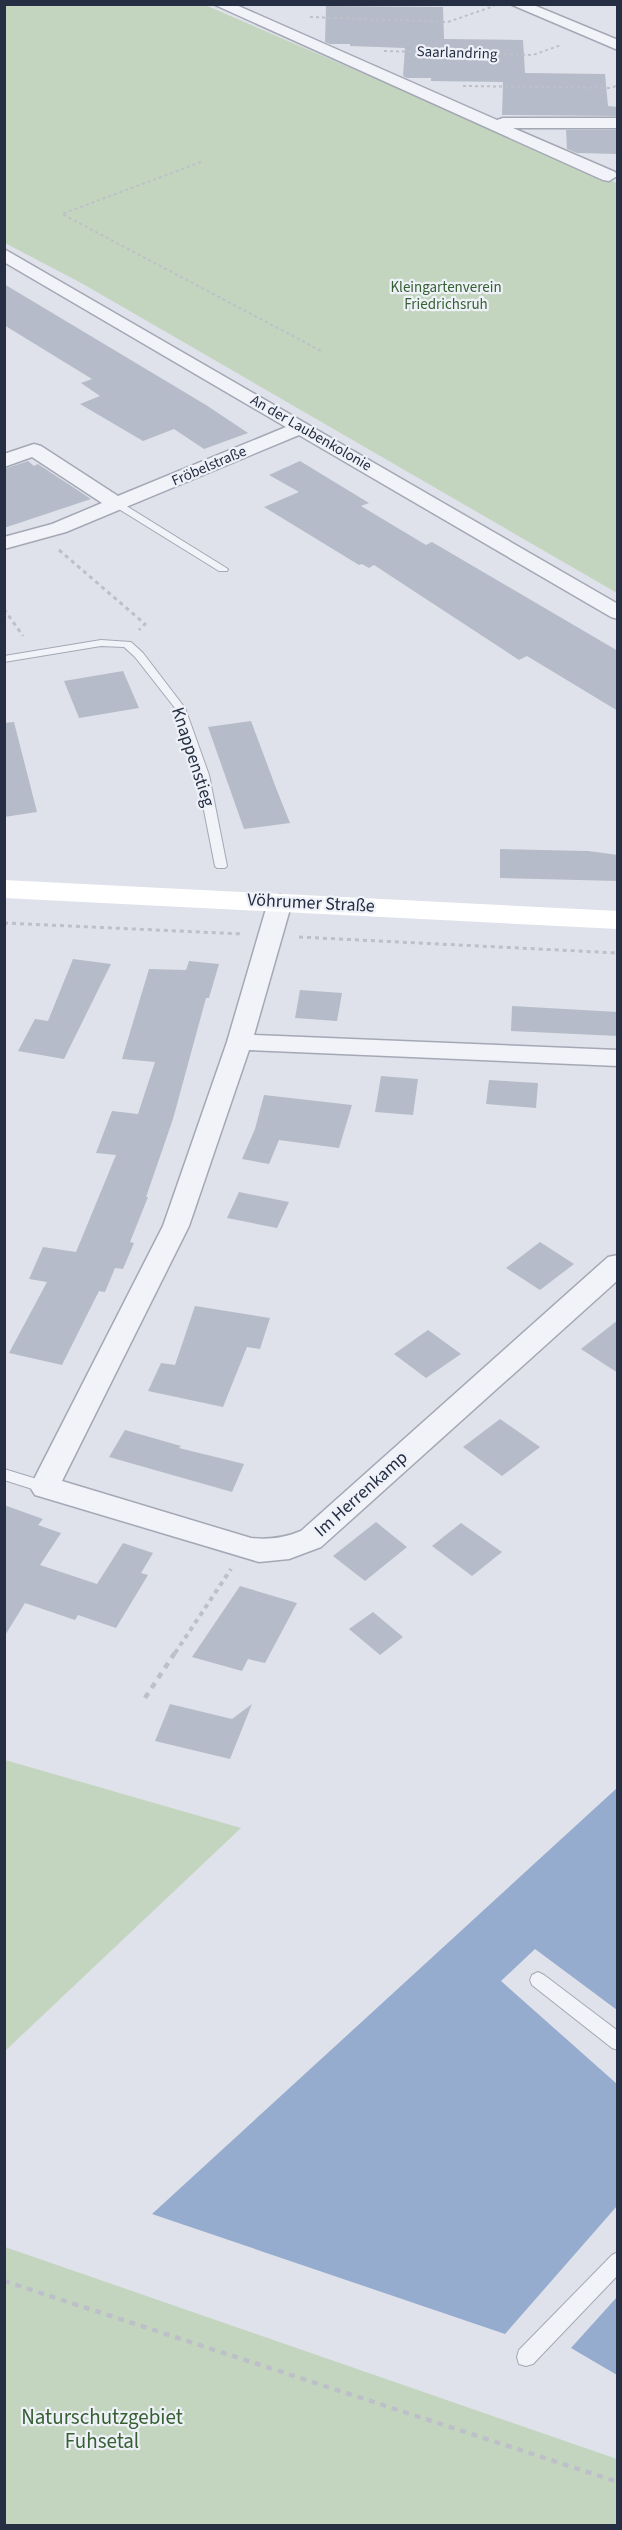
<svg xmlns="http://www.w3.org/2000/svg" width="622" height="2530" font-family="'Source Sans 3',sans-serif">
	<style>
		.green { fill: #c3d5bf }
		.water { fill: #96acce }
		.building { fill: #b5bbc8 }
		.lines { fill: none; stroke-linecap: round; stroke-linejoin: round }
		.lane-casing { stroke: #a4a8b5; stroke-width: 2 }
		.street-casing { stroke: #a4a8b5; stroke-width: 3 }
		.path-far3 { stroke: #bdc0c9; stroke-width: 2; stroke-dasharray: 3 3; stroke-linecap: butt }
		.path-far2 { stroke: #bdc0c9; stroke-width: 3; stroke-dasharray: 4 4; stroke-linecap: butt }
		.path-far1 { stroke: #bdc0c9; stroke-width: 4; stroke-dasharray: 4.5 4.5; stroke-linecap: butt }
		.path { stroke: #bdc0c9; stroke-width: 4.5; stroke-dasharray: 6 6; stroke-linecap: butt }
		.lane { fill: #f2f3f8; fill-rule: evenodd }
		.street { fill: #f2f3f8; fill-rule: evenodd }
		.secondary { fill: #fff; fill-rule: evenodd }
		.labels { text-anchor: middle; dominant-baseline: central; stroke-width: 4.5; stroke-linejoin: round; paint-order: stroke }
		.far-street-label { font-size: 15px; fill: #262e43; stroke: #eef1f7 }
		.far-park-label { font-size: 15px; fill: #376032; stroke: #eef1f7 }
		.street-label { font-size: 18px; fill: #262e43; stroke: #eef1f7 }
		.near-park-label { font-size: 21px; fill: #376032; stroke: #eef1f7 }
	</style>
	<rect width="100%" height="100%" fill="#dfe2ea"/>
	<g class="green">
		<polygon points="4,5 205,5 617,183 617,593 83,284 5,243"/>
		<polygon points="5,1760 241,1828 5,2051 4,1760"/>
		<polygon points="5,2247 617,2459 617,2525 5,2525"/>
	</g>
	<g class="water">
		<polygon points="617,1788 617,2010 535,1949 501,1981 617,2084 617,2206 505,2334 152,2214"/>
		<polygon points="617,2297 617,2375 571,2348"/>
	</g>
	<g class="building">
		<polygon points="326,6 443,7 444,39 523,40 525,73 605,74 608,106 618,107 618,116 502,115 503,82 431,81 431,78 407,78 403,76 405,48 350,46 350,44 330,44 325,42"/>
		<polygon points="566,130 618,130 618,154 577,153 567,149"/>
		<polygon points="4,284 206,405 248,433 204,449 174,429 143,441 80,404 100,396 81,383 92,379 4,325"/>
		<polygon points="28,461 34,466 38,464 91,499 4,528 4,469"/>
		<polygon points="300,461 369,503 361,506 426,545 432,542 618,651 618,711 527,656 519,660 374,565 369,568 362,564 359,565 264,507 299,492 269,475"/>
		<polygon points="123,671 139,708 79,718 64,681"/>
		<polygon points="251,721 276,788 290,823 244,829 208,727"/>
		<polygon points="14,722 37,812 4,817 4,723"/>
		<polygon points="500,849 588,851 618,855 618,881 500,878"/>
		<polygon points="73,959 111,964 64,1059 18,1051 35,1019 48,1021"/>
		<polygon points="189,961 219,964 209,998 206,998 173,1119 146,1197 148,1197 130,1242 134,1243 123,1269 115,1268 105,1292 99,1291 62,1365 9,1353 47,1282 29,1279 43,1247 76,1252 116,1155 96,1153 112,1111 138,1114 155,1062 122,1059 149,969 186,970"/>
		<polygon points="300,990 342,993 337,1021 295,1018"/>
		<polygon points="512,1006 618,1012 618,1036 511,1031"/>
		<polygon points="381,1076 418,1079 413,1115 375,1112"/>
		<polygon points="489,1080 538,1083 536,1108 486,1104"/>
		<polygon points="264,1095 352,1105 339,1148 279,1140 269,1164 242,1159 255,1129"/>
		<polygon points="239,1192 289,1202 277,1228 227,1218"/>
		<polygon points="540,1242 574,1264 540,1290 506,1268"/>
		<polygon points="195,1306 270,1318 260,1349 247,1347 223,1407 148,1391 161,1363 175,1365"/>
		<polygon points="618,1320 618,1373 581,1349"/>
		<polygon points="428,1330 461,1354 426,1378 394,1354"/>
		<polygon points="500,1419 540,1447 502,1476 463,1447"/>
		<polygon points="125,1430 181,1446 179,1448 244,1464 232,1492 109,1457"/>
		<polygon points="4,1505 43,1519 38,1525 61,1533 40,1565 97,1584 123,1543 153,1553 141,1573 148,1575 116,1628 78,1615 75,1620 25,1603 4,1637"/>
		<polygon points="376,1522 407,1547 365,1581 333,1556"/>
		<polygon points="461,1523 502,1552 472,1576 432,1546"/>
		<polygon points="240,1586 297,1603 265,1663 248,1659 242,1671 192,1657"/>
		<polygon points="373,1612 403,1637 380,1655 349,1629"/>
		<polygon points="170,1704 232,1719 252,1704 230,1759 155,1741"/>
	</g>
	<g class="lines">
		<g class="lane-casing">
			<g id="lane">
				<polygon points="117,501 120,502 228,569 227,571 219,571 114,506 112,504"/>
				<polygon points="101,640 131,642 143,653 185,708 209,775 227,866 225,868 217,868 215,866 197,775 175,708 135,657 124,647 101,646 4,662 4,656"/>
				<polygon points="4,1469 50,1483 52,1487 50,1491 45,1493 4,1480"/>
				<polygon points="538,1972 544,1975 618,2031 618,2050 612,2048 532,1985 530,1980 532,1975"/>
				<polygon points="618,2252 618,2275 533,2364 526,2366 519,2364 517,2357 519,2350 612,2255"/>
			</g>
		</g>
		<g class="street-casing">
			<g id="street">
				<polygon points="213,4 234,4 497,120 503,118 618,118 618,128 513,128 615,172 617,176 609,181 603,180"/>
				<polygon points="510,4 531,4 618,40 618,50"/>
				<polygon points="4,249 618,604 618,619 611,617 299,435 66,532 4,549 4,537 52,524 102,503 32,457 4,467 4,454 34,444 41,446 118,496 286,427 4,262"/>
				<path d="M280,895L288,897L292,902L254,1035L618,1050V1066L249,1050L189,1226L62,1481L251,1538C269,1540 284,1538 301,1531L608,1257L618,1255V1280L321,1547L289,1559L259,1562L35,1495L30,1487L163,1226L227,1042L268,902L272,897Z"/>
			</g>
		</g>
		<g class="path-far3">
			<polyline points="310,17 448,22 494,6"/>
			<polyline points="384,51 533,55 561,45"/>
			<polyline points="463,86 611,88 618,85"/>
			<polyline points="201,162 62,214 323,352"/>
		</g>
		<g class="path-far2">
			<polyline points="59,550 145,624 139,630"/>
			<polyline points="4,609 23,636"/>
			<polyline points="4,923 243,934"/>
			<polyline points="299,937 618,953"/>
		</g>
		<polyline class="path-far1" points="175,1653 231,1569"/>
		<g class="path">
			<polyline points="145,1698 176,1651"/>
			<polyline points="4,2281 618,2482"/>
		</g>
		<use href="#lane" class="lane"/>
		<use href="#street" class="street"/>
		<polygon class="secondary" points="4,880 618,911 618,929 4,898"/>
	</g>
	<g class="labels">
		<g class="far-street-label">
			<text transform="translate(457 53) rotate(2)">Saarlandring</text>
			<text transform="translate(311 433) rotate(30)">An der Laubenkolonie</text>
			<text transform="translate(209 466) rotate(-23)">Fröbelstraße</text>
		</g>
		<g class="far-park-label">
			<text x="446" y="287">Kleingartenverein<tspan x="446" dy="17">Friedrichsruh</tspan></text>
		</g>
		<g class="street-label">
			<text transform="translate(193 757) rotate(72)">Knappenstieg</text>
			<text transform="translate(311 903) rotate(3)">Vöhrumer Straße</text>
			<text transform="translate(361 1494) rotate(-42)">Im Herrenkamp</text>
		</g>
		<g class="near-park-label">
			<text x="102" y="2417">Naturschutzgebiet<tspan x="102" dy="24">Fuhsetal</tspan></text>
		</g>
	</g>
	<rect width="622" height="2530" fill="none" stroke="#262e43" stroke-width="12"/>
</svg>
